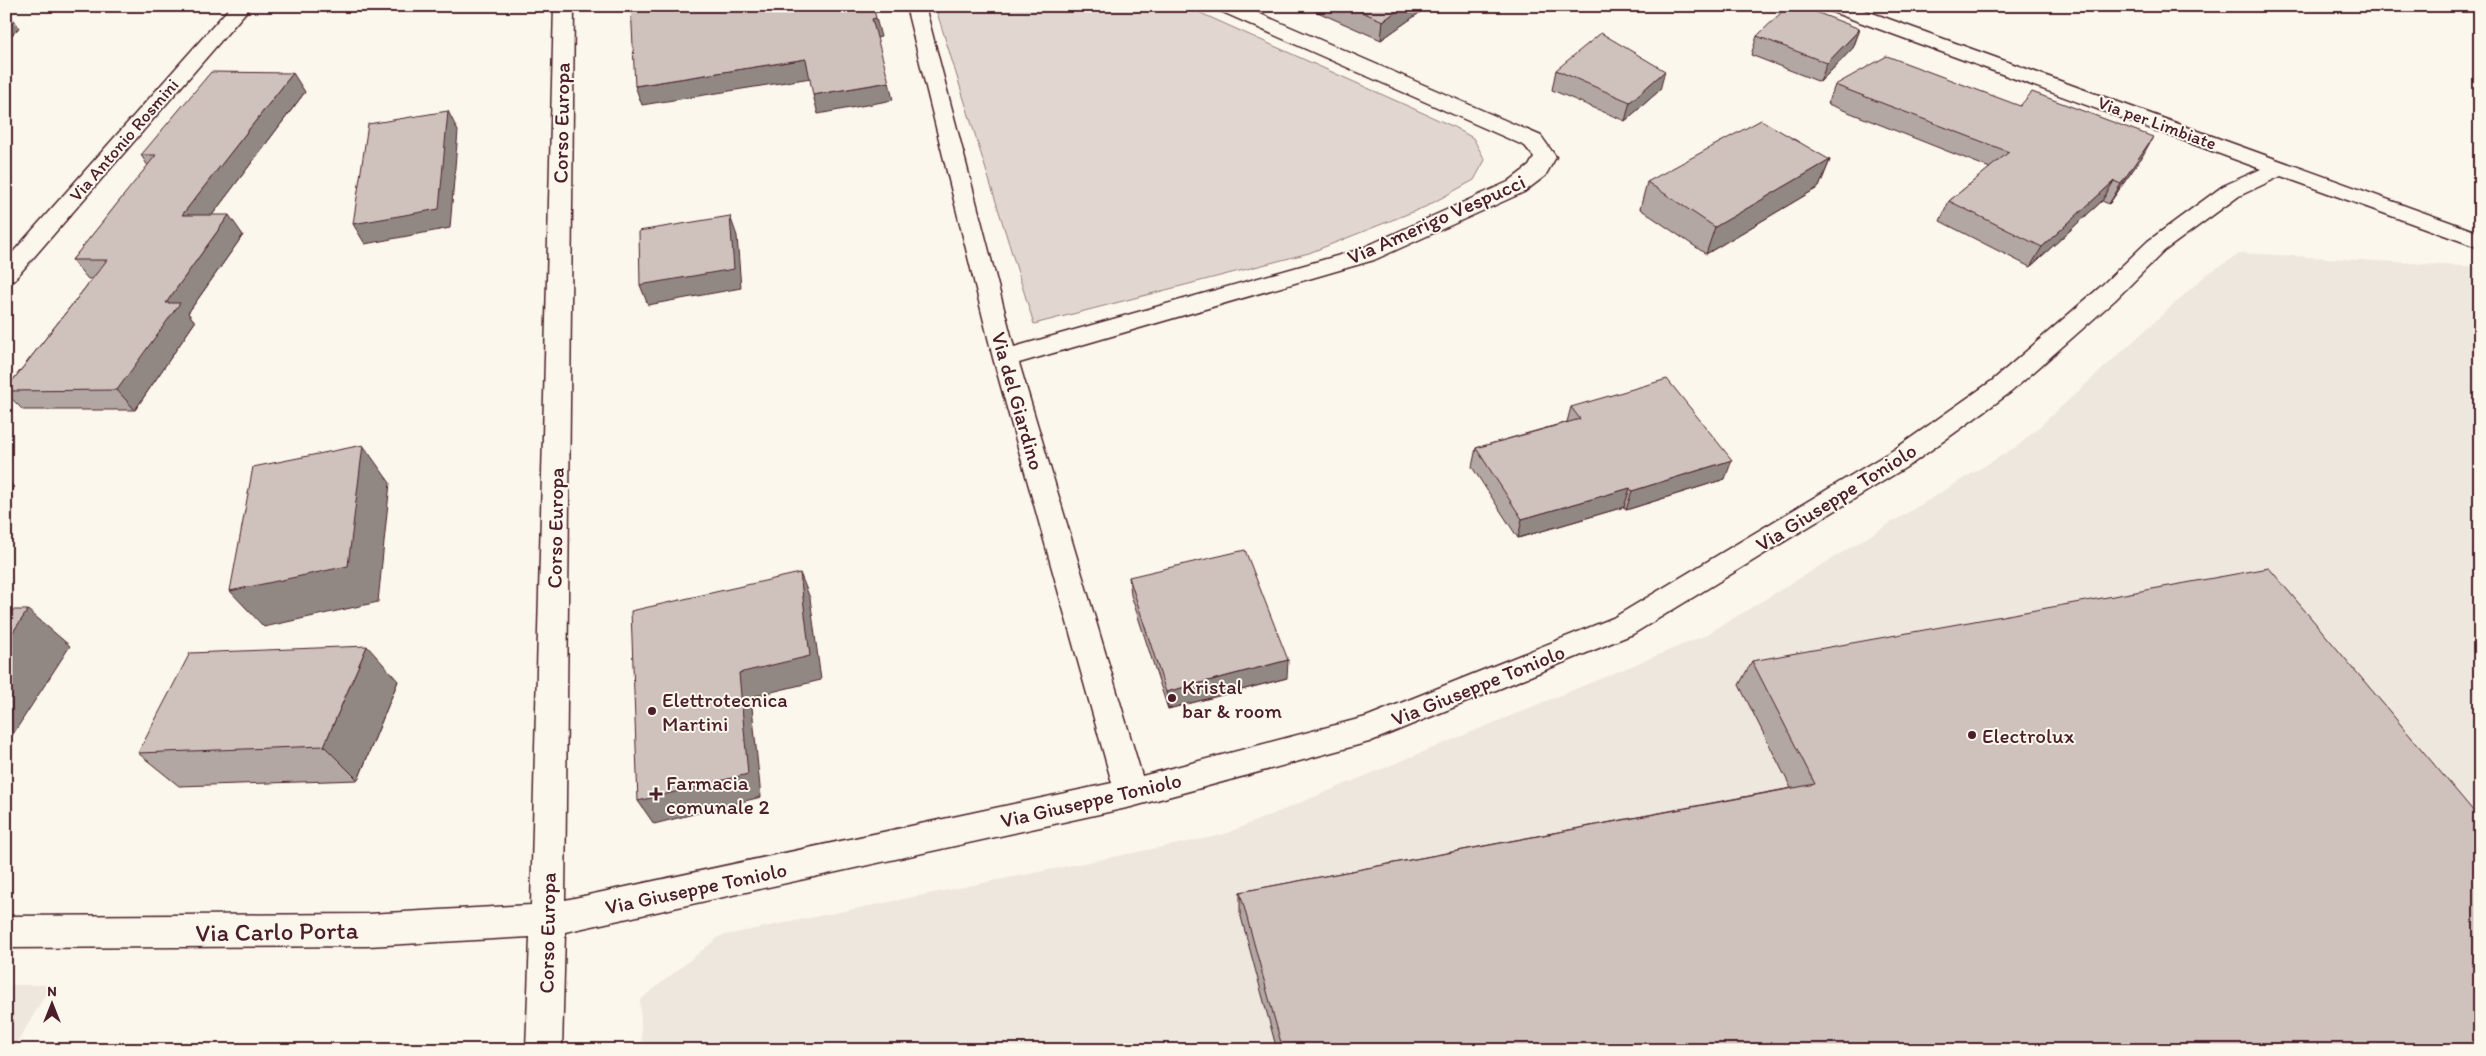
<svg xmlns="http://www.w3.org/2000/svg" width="2486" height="1056" font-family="Itim,sans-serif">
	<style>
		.built { fill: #eee7de }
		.green { fill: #e2d7d0; stroke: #967b7e }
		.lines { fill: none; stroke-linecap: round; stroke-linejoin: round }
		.minor-casing { stroke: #4a1f2b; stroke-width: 3 }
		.minor { fill: #fbf7ec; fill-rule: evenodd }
		.wall { fill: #b2a7a2; stroke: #4a1f2b }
		.shaded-wall { fill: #918884; stroke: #4a1f2b }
		.building { fill: #cfc2bc; stroke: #4a1f2b }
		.poi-dot { fill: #4a1f2b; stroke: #fbf7ec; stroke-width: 2 }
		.labels { text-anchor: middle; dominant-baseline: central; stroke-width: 4; stroke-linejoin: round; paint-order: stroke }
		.far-street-label { font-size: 18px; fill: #4a1f2b; stroke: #fbf7ec }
		.street-label { font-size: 21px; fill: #4a1f2b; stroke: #fbf7ec }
		.poi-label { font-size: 21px; fill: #4a1f2b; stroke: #fbf7ec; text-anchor: start }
		.near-street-label { font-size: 25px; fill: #4a1f2b; stroke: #fbf7ec }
	</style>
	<rect width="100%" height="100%" fill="#fbf7ec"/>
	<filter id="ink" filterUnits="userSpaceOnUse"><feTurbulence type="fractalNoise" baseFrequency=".02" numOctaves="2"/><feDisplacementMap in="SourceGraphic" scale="10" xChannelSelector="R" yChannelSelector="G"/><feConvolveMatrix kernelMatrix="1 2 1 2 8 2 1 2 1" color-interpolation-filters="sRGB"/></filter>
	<g filter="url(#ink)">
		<g class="built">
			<polygon points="2241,253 2480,267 2480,1050 642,1050 640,1000 720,936 1222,835 1706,635 2019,445 2207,274"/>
			<polygon points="6,985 51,985 13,1050 6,1050"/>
		</g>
		<polygon class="green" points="935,6 1185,6 1452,126 1473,138 1485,160 1474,180 1425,207 1309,253 1034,324"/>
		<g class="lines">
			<g class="minor-casing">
				<g id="minor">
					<polygon points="231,6 251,6 14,280 6,283 6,260"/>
					<polygon points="554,6 574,6 565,900 1112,783 993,358 906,6 925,6 1014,347 1358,250 1508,182 1529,166 1534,157 1525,146 1218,10 1216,6 1242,6 1541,136 1556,157 1545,176 1524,192 1374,260 1019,363 1142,776 1366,717 1613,618 1895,449 1993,380 2099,288 2148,241 2223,186 2261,169 1827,10 1825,6 1853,6 2480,233 2480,248 2281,176 2239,196 2164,251 2115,300 2011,392 1913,463 1633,634 1369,742 1131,807 565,932 562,1050 526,1050 530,937 368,946 6,948 6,916 368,914 531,905"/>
				</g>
			</g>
			<use href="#minor" class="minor"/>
		</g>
		<g class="wall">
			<polygon points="1304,6 1429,6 1381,40"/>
			<polygon points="1860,29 1853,48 1820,82 1751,55 1757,36"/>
			<polygon points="1556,70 1660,90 1625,121 1552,90"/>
			<polygon points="1835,85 2142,157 2109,204 2102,201 2030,267 1940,221 1949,201 1990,168 1828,104"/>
			<polygon points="305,92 212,215 243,235 188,313 195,322 135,410 23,410 6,393 6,389 92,279 88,279 72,260 148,166 141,155"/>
			<polygon points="1830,160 1819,187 1706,254 1640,209 1647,182"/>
			<polygon points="1571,407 1725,479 1626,510 1624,507 1518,538 1472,467 1476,448 1567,422"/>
			<polygon points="1129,577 1287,678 1168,709 1131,595"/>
			<polygon points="1752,661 2480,1050 1277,1050 1240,913 1240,892 1791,788 1739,685"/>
			<polygon points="398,681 358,780 179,786 138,753"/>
		</g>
		<g class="shaded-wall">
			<polygon points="1404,6 1429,6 1381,40 1383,21"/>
			<polygon points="6,12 7,12 19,28 6,41"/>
			<polygon points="876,18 881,37 876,38 872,19"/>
			<polygon points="1860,29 1853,48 1820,82 1827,63"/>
			<polygon points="806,59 811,78 642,105 635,86"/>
			<polygon points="1665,71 1660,90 1625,121 1630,102"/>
			<polygon points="293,73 305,92 197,235 182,215"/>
			<polygon points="889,82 893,100 818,114 813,95"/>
			<polygon points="448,111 458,131 450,228 365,244 353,224"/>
			<polygon points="2153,137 2142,157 2109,204 2121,184"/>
			<polygon points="1830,160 1819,187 1706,254 1715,227"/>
			<polygon points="2114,181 2102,201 2030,267 2042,247"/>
			<polygon points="229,215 243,235 188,313 195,322 135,410 117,390 166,303"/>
			<polygon points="730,216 737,236 741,288 648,305 640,285"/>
			<polygon points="363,445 390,483 378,602 264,627 230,591"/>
			<polygon points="1732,460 1725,479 1626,510 1632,491"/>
			<polygon points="6,479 14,487 6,498"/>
			<polygon points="1630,488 1624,507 1518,538 1522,519"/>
			<polygon points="800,573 810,598 821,680 751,697 761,797 654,824 638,801 739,673"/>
			<polygon points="28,610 70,646 6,745 6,642"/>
			<polygon points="367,646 398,681 358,780 324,746"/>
			<polygon points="1288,660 1287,678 1168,709 1166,692"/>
		</g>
		<g class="building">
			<polygon points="631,6 873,6 876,18 872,19 889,82 813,95 806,59 635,86"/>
			<polygon points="1348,6 1404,6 1383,21"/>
			<polygon points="1788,6 1800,6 1860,29 1827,63 1757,36"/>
			<polygon points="1601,33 1665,71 1630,102 1556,70"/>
			<polygon points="1887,56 2020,106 2032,92 2153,137 2121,184 2114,181 2042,247 1949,201 2009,152 1835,85"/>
			<polygon points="211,72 293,73 182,215 229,215 166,303 180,303 117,390 6,391 6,389 107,260 72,260 156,155 141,155"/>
			<polygon points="448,111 439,209 353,224 368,124"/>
			<polygon points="1761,120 1830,160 1715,227 1647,182"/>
			<polygon points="730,216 734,269 640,285 639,231"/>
			<polygon points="1667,379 1732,460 1632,491 1630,488 1522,519 1476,448 1580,419 1571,407"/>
			<polygon points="363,445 348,566 230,591 253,467"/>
			<polygon points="1245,550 1288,660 1166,692 1129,577"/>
			<polygon points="2269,568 2480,819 2480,1050 1283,1050 1240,892 1815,784 1752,661"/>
			<polygon points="800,573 810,656 739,673 748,774 638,801 631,611"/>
			<polygon points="6,610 28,610 6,642"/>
			<polygon points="367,646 324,746 138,753 190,653"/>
		</g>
	</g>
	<g class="poi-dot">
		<circle cx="1172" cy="698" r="5"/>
		<circle cx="652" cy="711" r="5"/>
		<circle cx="1972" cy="735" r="5"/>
		<path d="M653.5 786.5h5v5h5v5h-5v5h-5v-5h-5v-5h5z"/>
	</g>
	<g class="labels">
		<g class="far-street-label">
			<text transform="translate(2157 123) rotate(20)">Via per Limbiate</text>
			<text transform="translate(124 140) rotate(-49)">Via Antonio Rosmini</text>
		</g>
		<g class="street-label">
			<text transform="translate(561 123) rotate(-89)">Corso Europa</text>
			<text transform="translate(1436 219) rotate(-24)">Via Amerigo Vespucci</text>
			<text transform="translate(1018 401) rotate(74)">Via del Giardino</text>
			<text transform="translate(1836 497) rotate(-32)">Via Giuseppe Toniolo</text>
			<text transform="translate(555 528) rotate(-89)">Corso Europa</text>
			<text transform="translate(1478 685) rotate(-22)">Via Giuseppe Toniolo</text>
			<text transform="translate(1091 800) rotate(-13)">Via Giuseppe Toniolo</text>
			<text transform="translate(696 888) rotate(-12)">Via Giuseppe Toniolo</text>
			<text transform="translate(547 933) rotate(-89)">Corso Europa</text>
		</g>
		<g class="poi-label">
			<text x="1182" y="686">Kristal<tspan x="1182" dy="24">bar &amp; room</tspan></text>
			<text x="662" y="699">Elettrotecnica<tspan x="662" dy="24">Martini</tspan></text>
			<text x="1982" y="735">Electrolux</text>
			<text x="666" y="782">Farmacia<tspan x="666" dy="24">comunale 2</tspan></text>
		</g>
		<g class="near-street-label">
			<text transform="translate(277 931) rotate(-1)">Via Carlo Porta</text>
		</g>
	</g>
	<rect width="2486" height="1056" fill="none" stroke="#fbf7ec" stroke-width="25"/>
	<rect x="12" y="12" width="2461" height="1031" fill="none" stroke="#4a1f2b" stroke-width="2" filter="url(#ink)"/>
	<g transform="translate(52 1004)" stroke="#fbf7ec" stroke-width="4" paint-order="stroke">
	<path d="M0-4L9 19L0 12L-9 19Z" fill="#4a1f2b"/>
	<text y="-8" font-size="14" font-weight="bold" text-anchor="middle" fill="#4a1f2b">N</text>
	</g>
</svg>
